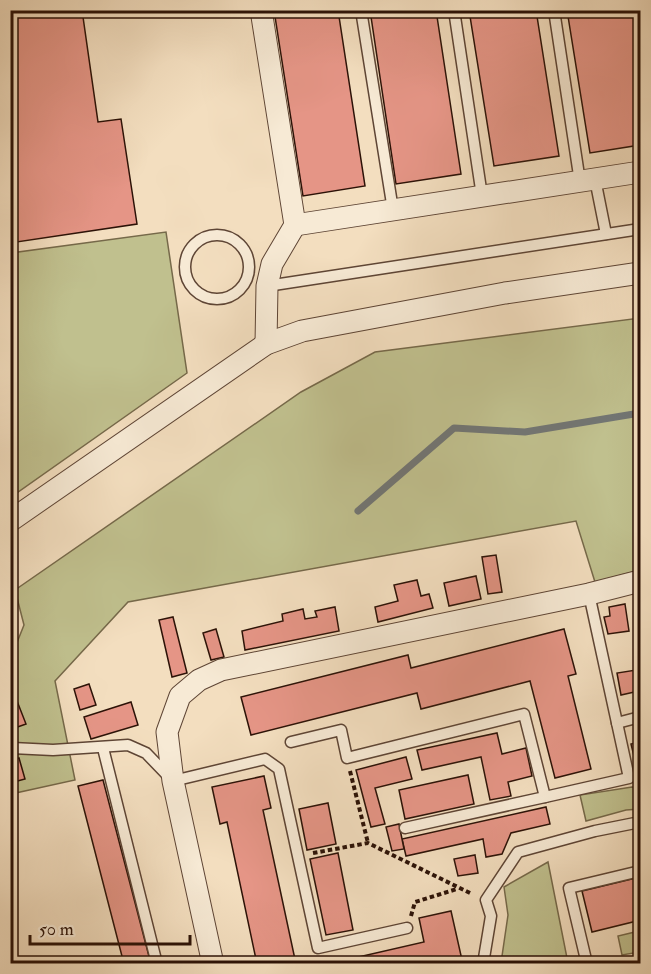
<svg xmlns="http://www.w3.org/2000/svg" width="651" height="974" font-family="'IM FELL Double Pica',serif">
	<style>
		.green { fill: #c0c08e; stroke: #76694a; stroke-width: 1.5 }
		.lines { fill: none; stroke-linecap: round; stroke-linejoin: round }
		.stream { stroke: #727674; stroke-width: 7 }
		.building { fill: #e59586; stroke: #2c1207; stroke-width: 1.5 }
		.lane-casing { stroke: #5e4535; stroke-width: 13 }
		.street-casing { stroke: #5e4535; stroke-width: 23 }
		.path { stroke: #2c1207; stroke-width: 4; stroke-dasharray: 4.5 3; stroke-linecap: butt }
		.lane { stroke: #f7ead5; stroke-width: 10 }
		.street { stroke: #f7ead5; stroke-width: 21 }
	</style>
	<rect width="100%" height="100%" fill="#f3debf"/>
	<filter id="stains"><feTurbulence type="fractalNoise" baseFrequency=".00333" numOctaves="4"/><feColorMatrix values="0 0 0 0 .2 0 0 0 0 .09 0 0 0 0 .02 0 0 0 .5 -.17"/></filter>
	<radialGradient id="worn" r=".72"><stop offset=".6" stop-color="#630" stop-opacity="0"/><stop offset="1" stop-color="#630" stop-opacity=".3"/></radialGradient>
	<g class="green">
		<polygon points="166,232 187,373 11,497 11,253"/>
		<polygon points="640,318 640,570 595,582 576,521 128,602 55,681 75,780 11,794 10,660 24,625 15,590 301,392 375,352"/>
		<polygon points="632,787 640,788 640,809 626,810 586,821 580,795"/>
		<polygon points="548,862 568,963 501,963 508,915 504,887"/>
		<polygon points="635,932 640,952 622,955 618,936"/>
	</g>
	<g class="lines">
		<polyline class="stream" points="358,511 454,428 525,432 640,413"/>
	</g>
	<g class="building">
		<polygon points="10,10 82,10 98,122 121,119 137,224 10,243"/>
		<polygon points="274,10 338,10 365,186 303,196"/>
		<polygon points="370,10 436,10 461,174 396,184"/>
		<polygon points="469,10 536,10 559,156 494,166"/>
		<polygon points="567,10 636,10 640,37 640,145 590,153"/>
		<polygon points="496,555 502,592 488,594 482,557"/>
		<polygon points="476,576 481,599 449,606 444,583"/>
		<polygon points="417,580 421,596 429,594 433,608 378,622 375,607 398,601 394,585"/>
		<polygon points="625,604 629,631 608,634 604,617 610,616 609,607"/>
		<polygon points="335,607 339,631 245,650 242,631 283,621 282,614 303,609 305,619 317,617 315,611"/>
		<polygon points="173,617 187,673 172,677 159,620"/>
		<polygon points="216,629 224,657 211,660 203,633"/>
		<polygon points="564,629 576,674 568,676 591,769 555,778 530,681 421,709 417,693 251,735 241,697 408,655 411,668"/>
		<polygon points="636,670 639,691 621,695 617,673"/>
		<polygon points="89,684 96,705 80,710 74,689"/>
		<polygon points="17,701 26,724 12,729 10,704"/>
		<polygon points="131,702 138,725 91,739 84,717"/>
		<polygon points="497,733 502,754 526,748 532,776 508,782 511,796 490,800 481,757 422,770 417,750"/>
		<polygon points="640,742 640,759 635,760 631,744"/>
		<polygon points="406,757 412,779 375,788 385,824 371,827 356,770"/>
		<polygon points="19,758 25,779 10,783 10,761"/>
		<polygon points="468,775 474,804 405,819 399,790"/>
		<polygon points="264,776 271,808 263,810 296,964 257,964 227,822 220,824 212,787"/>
		<polygon points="103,780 151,964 124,964 78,786"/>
		<polygon points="328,803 336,844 307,850 299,809"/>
		<polygon points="546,807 550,824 511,833 502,854 486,857 483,839 406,856 402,839"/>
		<polygon points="399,824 404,849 392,851 386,827"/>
		<polygon points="338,853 353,930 326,935 310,859"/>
		<polygon points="475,855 478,873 458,876 454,859"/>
		<polygon points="640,877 640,935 637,921 592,932 582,891"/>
		<polygon points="451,911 462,960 447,964 328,964 424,942 419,918"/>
	</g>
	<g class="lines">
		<g class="lane-casing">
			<g id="lane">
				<polyline points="361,10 393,210"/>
				<polyline points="454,10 482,196"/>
				<polyline points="554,10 580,182"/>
				<polyline points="595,179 606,234"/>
				<circle cx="217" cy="267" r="32"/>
				<polyline points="267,286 640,229"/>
				<polyline points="617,723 640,717"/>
				<polyline points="291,742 341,730 347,758 524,714 545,797 405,828"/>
				<polyline points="12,748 53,750 128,745 146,753 173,781 265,759 279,769 318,948 407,928"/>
				<polyline points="103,748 157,964"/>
				<polyline points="545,797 629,778 589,594"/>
				<polyline points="483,964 491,916 486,900 518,852 595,831 640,822"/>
				<polyline points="587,964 569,888 640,871"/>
			</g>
		</g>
		<g class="street-casing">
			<g id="street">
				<polyline points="261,10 295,225 272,264 267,286 266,344"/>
				<polyline points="295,225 640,172"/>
				<polyline points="10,521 266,344 302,331 505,293 640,273"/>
				<polyline points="213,964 173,781 167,732 180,696 199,680 221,670 589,594 640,581"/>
			</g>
		</g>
		<g class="path">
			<polyline points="350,771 368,843"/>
			<polyline points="313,853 368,843 472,894"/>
			<polyline points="411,916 415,902 457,889"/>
		</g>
		<use href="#lane" class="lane"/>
		<use href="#street" class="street"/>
	</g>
	<rect width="651" height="974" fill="none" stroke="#f3debf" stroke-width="36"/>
	<rect x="12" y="12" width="627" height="950" fill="none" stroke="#2c1207" stroke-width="3"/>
	<rect x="18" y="18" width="615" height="938" fill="none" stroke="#2c1207" stroke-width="1.5"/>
	<path d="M30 935v9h160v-9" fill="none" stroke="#2c1207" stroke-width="3"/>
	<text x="39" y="935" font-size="18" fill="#2c1207" stroke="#f7ead5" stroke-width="4.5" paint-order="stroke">50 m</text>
	<rect width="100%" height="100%" filter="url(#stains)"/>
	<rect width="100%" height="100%" fill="url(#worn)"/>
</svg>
